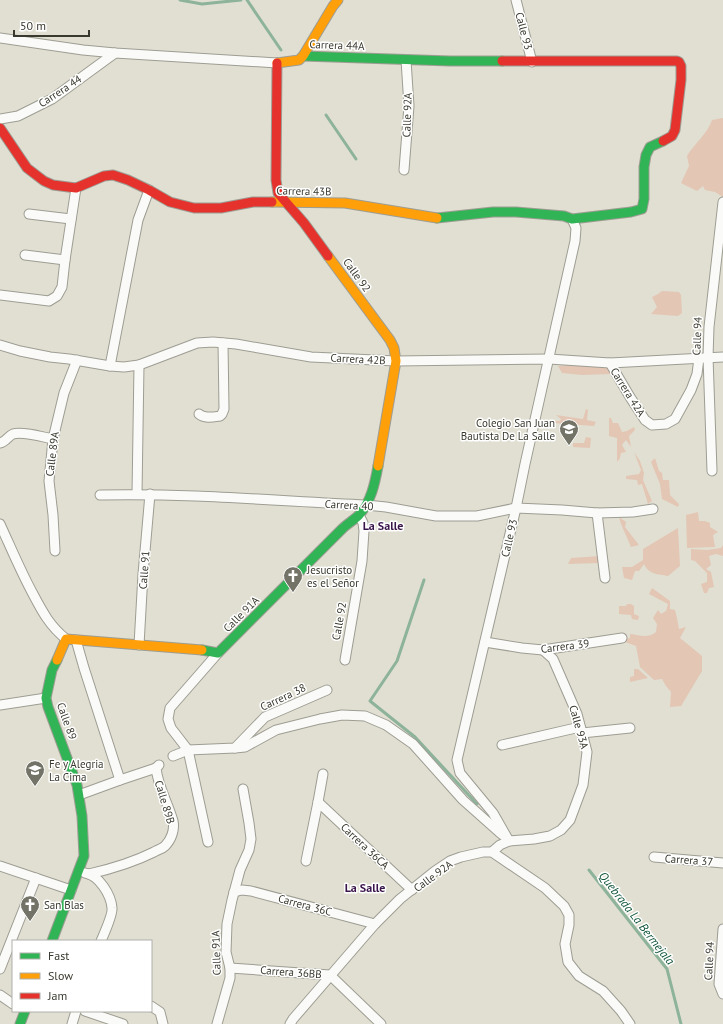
<svg xmlns="http://www.w3.org/2000/svg" width="723" height="1024" font-family="'PT Sans',sans-serif">
	<style>
		.green { fill: #e3c6b4 }
		.lines { fill: none; stroke-linecap: round; stroke-linejoin: round }
		.stream { stroke: #8db39b; stroke-width: 3 }
		.street-casing { stroke: #9e9d93; stroke-width: 11 }
		.fast-casing { stroke: #9e9d93; stroke-width: 11 }
		.slow-casing { stroke: #9e9d93; stroke-width: 11 }
		.jam-casing { stroke: #9e9d93; stroke-width: 11 }
		.street { stroke: #fafaf8; stroke-width: 9 }
		.fast { stroke: #30b455; stroke-width: 9 }
		.slow { stroke: #ff9f0a; stroke-width: 9 }
		.jam { stroke: #e5322d; stroke-width: 9 }
		.labels { text-anchor: middle; dominant-baseline: central; stroke-width: 3; stroke-linejoin: round; paint-order: stroke }
		.street-label { font-size: 11px; fill: #3a392f; stroke: #fff }
		.poi-label { font-size: 11px; fill: #3a392f; stroke: #fff; text-anchor: start }
		.neighbourhood-label { font-size: 12px; font-weight: bold; fill: #3a154b; stroke: #fff }
		.water-label { font-size: 12px; font-style: italic; fill: #11563a; stroke: #fff }
	</style>
	<rect width="100%" height="100%" fill="#e1dfd2"/>
	<g class="green">
		<path d="M723,118V197L715,192L705,190L703,186L697,191L681,183L689,166L687,156C694,144 708,133 712,120Z"/>
		<polygon points="662,291 679,292 681,295 682,313 678,316 651,314 657,307 652,297 658,294"/>
		<polygon points="586,364 588,367 608,367 610,374 582,375 562,373 558,366"/>
		<polygon points="586,409 588,410 587,420 596,422 594,426 554,423 554,421 560,421 561,419 556,415 583,419"/>
		<polygon points="609,418 611,418 613,423 618,423 622,432 627,431 634,427 635,430 629,436 631,447 626,440 622,445 626,452 621,453 620,458 617,462 617,438 609,436"/>
		<polygon points="586,437 591,438 590,448 573,447 573,443 584,443"/>
		<polygon points="634,452 640,461 644,473 643,480 652,501 648,504 642,484 638,485 637,480 626,479 626,476 639,474 641,470"/>
		<polygon points="655,458 659,471 662,473 663,480 669,480 670,495 679,504 678,507 662,499 660,484 651,462"/>
		<polygon points="698,512 699,521 705,521 710,523 710,527 718,532 713,535 715,547 687,548 686,515"/>
		<polygon points="619,517 626,522 625,527 639,545 631,547 621,524"/>
		<path d="M678,528L680,566L668,576C658,574 649,575 644,564L639,571H635L632,580L624,578L622,567H632L643,560V549Z"/>
		<polygon points="723,545 723,556 716,554 709,556 711,565 706,569 711,572 714,587 709,588 707,593 704,593 701,584 707,582 707,573 695,561 691,560 691,549 707,550 721,548"/>
		<polygon points="601,556 600,563 568,564 571,558"/>
		<path d="M652,588L670,601V609L675,610L677,618L679,629L686,627L680,638L702,656V671L681,706L670,707L671,692L666,686L662,679L654,680L640,667L636,646L625,642V639L630,638V634C640,635 647,639 656,632L657,624L653,618L658,610L661,614L666,611L668,604L649,594Z"/>
		<polygon points="627,604 631,604 634,606 634,614 639,616 638,620 632,619 631,615 619,614 619,606 626,606"/>
		<polygon points="634,669 638,669 648,678 630,682 630,677 634,676"/>
	</g>
	<g class="lines">
		<g class="stream">
			<polyline points="180,0 202,4 241,0"/>
			<polyline points="247,0 281,50"/>
			<polyline points="326,115 356,159"/>
			<polyline points="424,580 397,661 370,701 415,737 477,804"/>
			<polyline points="589,870 667,969 681,1024"/>
		</g>
		<g class="street-casing">
			<g id="street">
				<polyline points="516,0 532,62"/>
				<polyline points="0,38 83,50 115,53 277,63"/>
				<polyline points="0,119 18,116 52,99 115,53"/>
				<polyline points="404,170 409,106 406,60"/>
				<polyline points="29,214 54,217 71,219"/>
				<polyline points="25,255 65,260"/>
				<polyline points="0,295 49,301 57,296 62,287 65,260 76,188"/>
				<polyline points="0,345 20,351 50,357 69,359 110,366 124,367 139,365 197,343 213,342 236,344 311,357 396,361 549,359 610,363 723,357"/>
				<polyline points="610,363 630,397 645,420 652,425 666,424 675,419 691,390 697,374 699,358"/>
				<polyline points="110,366 138,220 149,190"/>
				<path d="M199,414C205,419 213,417 220,416L222,414L224,409L223,343"/>
				<path d="M0,443C6,442 8,436 13,434C22,431 43,437 53,439"/>
				<polyline points="712,471 708,357 709,327 723,202"/>
				<polyline points="137,494 139,365"/>
				<path d="M100,495C189,493 278,501 366,505L386,507L436,516H477L516,508L562,510L597,513L633,512L653,509"/>
				<polyline points="597,513 605,578"/>
				<path d="M0,524C11,548 21,572 33,594C43,613 50,626 66,639"/>
				<polyline points="55,551 53,515 49,481 53,439 64,393 77,360"/>
				<polyline points="76,640 84,668 120,780"/>
				<polyline points="485,642 522,648 543,650 622,638"/>
				<polyline points="139,645 143,574 150,494"/>
				<polyline points="345,660 362,561 364,531 363,523 359,515"/>
				<polyline points="0,705 46,698"/>
				<polyline points="582,733 630,728"/>
				<polyline points="502,745 580,727"/>
				<polyline points="235,748 265,717 327,690"/>
				<polyline points="173,756 188,750 235,748 245,747 276,730 320,719 342,715 365,716 386,725 413,744 463,800 499,832 504,836"/>
				<polyline points="79,795 120,780 156,768"/>
				<polyline points="318,802 412,890"/>
				<polyline points="509,841 493,813 460,773 457,760 516,508 525,464 575,241 576,228 572,219"/>
				<polyline points="208,842 188,750 171,728 168,719 170,708 218,653"/>
				<polyline points="492,852 500,845 509,841 534,839 550,836 561,830 570,820 583,785 587,752 577,714 553,659 543,650"/>
				<polyline points="654,857 723,863"/>
				<polyline points="306,861 318,802 323,774"/>
				<polyline points="0,866 71,890"/>
				<path d="M85,873C99,875 111,895 112,908C113,914 104,934 101,941"/>
				<path d="M89,874C111,869 134,862 154,852C157,850 162,849 165,846C171,840 175,830 173,821C168,803 158,787 156,768L159,765"/>
				<polyline points="234,892 242,890 251,891 375,924"/>
				<polyline points="723,929 719,984 723,994"/>
				<polyline points="230,968 330,975 381,1024"/>
				<polyline points="0,969 36,878"/>
				<polyline points="0,995 13,1004"/>
				<polyline points="151,1006 160,1012 163,1024"/>
				<polyline points="85,1011 123,1024"/>
				<polyline points="72,1024 76,1011"/>
				<polyline points="217,1024 230,978 230,968 226,952 227,924 232,900 240,870 249,850 251,839 249,823 243,789"/>
				<polyline points="290,1024 293,1019 375,924 400,899 435,871 450,861 461,857 483,852 492,852 545,888 564,906 569,915 569,925 565,944 568,962 579,976 603,991 621,1011 630,1024"/>
			</g>
		</g>
		<g class="fast-casing">
			<g id="fast">
				<polyline points="303,56 450,61 502,61"/>
				<polyline points="437,218 493,212 516,212 564,216 572,219 631,212 642,209 644,199 644,167 646,155 650,147 663,141"/>
				<path d="M202,650L218,653L342,529C347,524 354,520 359,515C371,502 375,483 378,466"/>
				<polyline points="52,941 84,856 82,816 77,785 48,707 46,698 52,670 57,660"/>
				<polyline points="20,1024 25,1011"/>
			</g>
		</g>
		<g class="slow-casing">
			<g id="slow">
				<polyline points="277,63 299,60 303,56 333,6 338,0"/>
				<polyline points="272,202 345,203 437,218"/>
				<polyline points="328,256 390,340 394,348 396,361 378,466"/>
				<polyline points="57,660 66,639 202,650"/>
			</g>
		</g>
		<g class="jam-casing">
			<g id="jam">
				<polyline points="502,61 677,61 679,62 681,66 681,80 675,130 672,136 663,141"/>
				<polyline points="277,63 276,180 278,193 304,223 328,256"/>
				<polyline points="0,128 27,168 44,181 53,185 76,188 104,176 113,175 128,180 149,190 170,202 194,208 221,208 253,202 272,202"/>
			</g>
		</g>
		<use href="#street" class="street"/>
		<use href="#fast" class="fast"/>
		<use href="#slow" class="slow"/>
		<use href="#jam" class="jam"/>
	</g>
	<defs>
		<g id="school-pin" transform="scale(1)"><path d="M0 17L-7.5 6A9.5 9.5 0 1 1 7.5 6Z" fill="#747368" stroke="#fff"/><path d="M0-5L7-2L0 1L-7-2ZM-4 1L0 2.5L4 1V4Q0 6-4 4Z" fill="#fff"/></g>
		<g id="church-pin" transform="scale(1)"><path d="M0 17L-7.5 6A9.5 9.5 0 1 1 7.5 6Z" fill="#747368" stroke="#fff"/><path d="M-1.2-6h2.4v3.5h3.3v2.4h-3.3V6h-2.4V-.1h-3.3v-2.4h3.3Z" fill="#fff"/></g>
	</defs>
	<g fill-rule="evenodd">
		<use href="#school-pin" x="569" y="429"/>
		<use href="#church-pin" x="293" y="576"/>
		<use href="#school-pin" x="35" y="770"/>
		<use href="#church-pin" x="30" y="905"/>
	</g>
	<g class="labels">
		<g class="street-label">
			<text transform="translate(524 31) rotate(75)">Calle 93</text>
			<text transform="translate(337 45) rotate(2)">Carrera 44A</text>
			<text transform="translate(60 91) rotate(-33)">Carrera 44</text>
			<text transform="translate(407 115) rotate(-88)">Calle 92A</text>
			<text transform="translate(304 191) rotate(1)">Carrera 43B</text>
			<text transform="translate(357 275) rotate(54)">Calle 92</text>
			<text transform="translate(697 336) rotate(-88)">Calle 94</text>
			<text transform="translate(358 359) rotate(3)">Carrera 42B</text>
			<text transform="translate(628 392) rotate(58)">Carrera 42A</text>
			<text transform="translate(52 454) rotate(-83)">Calle 89A</text>
			<text transform="translate(349 505) rotate(3)">Carrera 40</text>
			<text transform="translate(509 538) rotate(-77)">Calle 93</text>
			<text transform="translate(144 570) rotate(-86)">Calle 91</text>
			<text transform="translate(241 614) rotate(-45)">Calle 91A</text>
			<text transform="translate(339 621) rotate(-80)">Calle 92</text>
			<text transform="translate(565 646) rotate(-7)">Carrera 39</text>
			<text transform="translate(283 697) rotate(-25)">Carrera 38</text>
			<text transform="translate(67 721) rotate(70)">Calle 89</text>
			<text transform="translate(579 727) rotate(74)">Calle 93A</text>
			<text transform="translate(165 802) rotate(73)">Calle 89B</text>
			<text transform="translate(365 846) rotate(43)">Carrera 36CA</text>
			<text transform="translate(689 860) rotate(4)">Carrera 37</text>
			<text transform="translate(433 876) rotate(-36)">Calle 92A</text>
			<text transform="translate(305 905) rotate(15)">Carrera 36C</text>
			<text transform="translate(216 953) rotate(-92)">Calle 91A</text>
			<text transform="translate(709 961) rotate(-87)">Calle 94</text>
			<text transform="translate(291 972) rotate(4)">Carrera 36BB</text>
		</g>
		<g class="poi-label">
			<text x="555" y="423" text-anchor="end">Colegio San Juan<tspan x="555" dy="13">Bautista De La Salle</tspan></text>
			<text x="307" y="570">Jesucristo<tspan x="307" dy="13">es el Señor</tspan></text>
			<text x="49" y="764">Fe y Alegria<tspan x="49" dy="13">La Cima</tspan></text>
			<text x="44" y="905">San Blas</text>
		</g>
		<g class="neighbourhood-label">
			<text x="383" y="525">La Salle</text>
			<text x="365" y="887">La Salle</text>
		</g>
		<g class="water-label">
			<text transform="translate(637 918) rotate(52)">Quebrada La Bermejala</text>
		</g>
	</g>
	<rect x="12" y="940" width="140" height="72" fill="#ffffff" stroke="#b0b0ac"/>
	<rect x="20" y="953" width="20" height="6" fill="#30b455" stroke="#b0b0ac"/>
	<text x="48" y="960" font-size="12" fill="#3a392f">Fast</text>
	<rect x="20" y="973" width="20" height="6" fill="#ff9f0a" stroke="#b0b0ac"/>
	<text x="48" y="980" font-size="12" fill="#3a392f">Slow</text>
	<rect x="20" y="993" width="20" height="6" fill="#e5322d" stroke="#b0b0ac"/>
	<text x="48" y="1000" font-size="12" fill="#3a392f">Jam</text>
	<path d="M14 30v6h75v-6" fill="none" stroke="#3a392f" stroke-width="2"/>
	<text x="20" y="30" font-size="12" fill="#3a392f" stroke="#ffffff" stroke-width="3" paint-order="stroke">50 m</text>
</svg>
